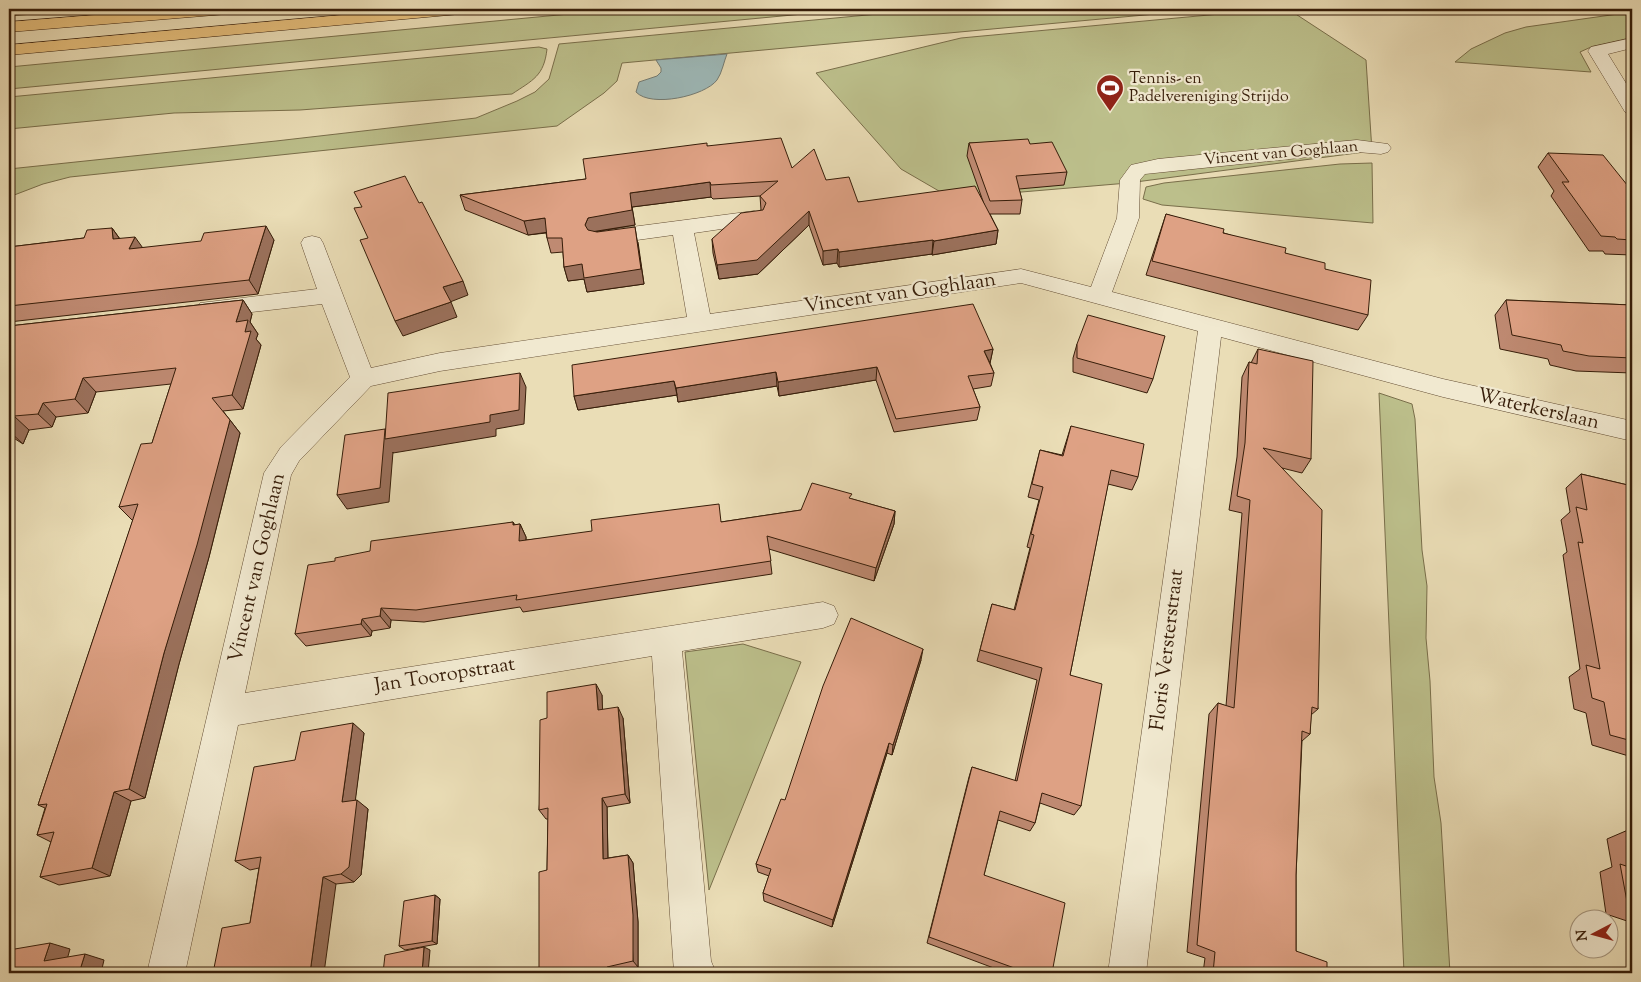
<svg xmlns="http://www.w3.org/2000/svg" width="1641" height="982" font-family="'Sorts Mill Goudy',serif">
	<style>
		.green { fill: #bcbf8b; stroke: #796e4a }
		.water { fill: #9db9b9; stroke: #747b73 }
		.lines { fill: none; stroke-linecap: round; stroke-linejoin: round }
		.minor-casing { stroke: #634d34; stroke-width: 1 }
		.highway-casing { stroke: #361d09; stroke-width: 1 }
		.minor { fill: #f1e9d0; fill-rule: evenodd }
		.highway { fill: #e5be7b; fill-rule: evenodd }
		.wall { fill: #bf8a72; stroke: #361d09 }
		.shaded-wall { fill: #9b715c; stroke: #361d09 }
		.building { fill: #dea184; stroke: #361d09 }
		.labels { text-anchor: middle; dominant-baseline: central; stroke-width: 4.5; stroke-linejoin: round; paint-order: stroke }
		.far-poi-label { font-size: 16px; fill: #361d09; stroke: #f1e9d0; text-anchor: start }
		.far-street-label { font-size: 16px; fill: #361d09; stroke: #f1e9d0 }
		.street-label { font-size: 20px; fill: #361d09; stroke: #f1e9d0 }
	</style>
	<rect width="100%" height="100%" fill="#eaddb6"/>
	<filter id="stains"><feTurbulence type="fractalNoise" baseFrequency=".004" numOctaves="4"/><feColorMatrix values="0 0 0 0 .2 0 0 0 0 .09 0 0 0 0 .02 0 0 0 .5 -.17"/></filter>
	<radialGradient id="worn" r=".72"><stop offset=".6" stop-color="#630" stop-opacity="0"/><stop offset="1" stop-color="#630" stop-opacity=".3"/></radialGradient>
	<g class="green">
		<polygon points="9,9 92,9 9,16"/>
		<polygon points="622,9 856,9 9,89 9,67"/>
		<polygon points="931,9 1210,9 622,63 617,81 604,93 557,126 70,177 43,184 9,197 9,169 276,141 476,118 517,101 535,92 549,79 559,44"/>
		<polygon points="1274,9 1288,9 1366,60 1372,151 1128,183 951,198 901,169 816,73 961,38"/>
		<polygon points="1632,12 1632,38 1591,47 1580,52 1591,72 1455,62 1471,49 1505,33 1526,27"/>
		<path d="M539,47L547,49C544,76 533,80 512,94L300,110L174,113L9,129V97Z"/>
		<polygon points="1372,163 1373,223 1162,205 1143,199 1146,187 1164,183 1340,164"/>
		<polygon points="1379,393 1412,404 1415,419 1422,550 1427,586 1426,638 1430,681 1434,777 1441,823 1450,973 1404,973"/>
		<polygon points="743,644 801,662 709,890 685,652"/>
	</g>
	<path class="water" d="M727,54C724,61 722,73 717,80C705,96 651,108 636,92L639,82L657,76L661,72V68L656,60Z"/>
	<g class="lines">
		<g class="minor-casing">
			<g id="minor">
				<polygon points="1632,38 1632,48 1608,54 1632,93 1632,114 1625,112 1588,51 1591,47"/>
				<polygon points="1357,140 1388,144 1391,148 1388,152 1381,154 1357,152 1145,174 1140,180 1139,218 1112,292 1443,379 1632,421 1632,441 1443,397 1221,337 1146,973 1108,973 1198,331 1021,283 440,371 371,386 299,461 291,475 245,693 823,602 834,606 838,615 834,624 823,628 682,651 711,961 716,973 674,972 652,656 238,725 185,973 147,973 264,473 281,447 350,377 322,304 208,317 200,315 196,309 200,303 317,289 301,243 304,238 312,236 320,238 323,243 371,368 440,353 687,317 673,235 601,245 593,243 590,238 593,233 601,231 754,211 762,213 765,218 762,223 694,233 710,314 1021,269 1091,287 1117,218 1120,180 1131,165 1158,159"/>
			</g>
		</g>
		<g class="highway-casing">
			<g id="highway">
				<polygon points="169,9 235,9 233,13 227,14 9,32 9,22"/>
				<polygon points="408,9 468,9 466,13 460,14 9,55 9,45"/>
			</g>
		</g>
		<use href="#minor" class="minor"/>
		<use href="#highway" class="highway"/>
	</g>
	<g class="wall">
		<polygon points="969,143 1030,144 1067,172 1064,185 1019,189 1022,200 1020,214 990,214 998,230 996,244 932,255 932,254 839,267 837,263 823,265 809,225 758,274 719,279 713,253 712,239 761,210 760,196 713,199 711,197 632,207 635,225 594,232 638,242 644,284 587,292 584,279 568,281 564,267 563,252 551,253 547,238 546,233 528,235 465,210 460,195 586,179 707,146 792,168 826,180 858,202 984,204 967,156"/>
		<polygon points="1548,153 1632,191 1632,255 1605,254 1603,251 1589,251 1551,196 1554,191 1538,167"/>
		<polygon points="1166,214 1285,253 1325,269 1368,315 1358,330 1146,275"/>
		<polygon points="112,228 120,239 142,248 274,240 258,294 9,322 9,247 84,238"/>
		<polygon points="243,300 252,314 250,322 258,334 256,339 261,345 243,409 223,411 240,433 209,557 179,664 145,798 131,801 110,876 59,885 40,877 51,842 37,835 45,808 38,805 133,520 132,520 119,507 152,443 171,384 96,392 88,413 56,417 52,427 29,430 23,444 9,435 9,326"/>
		<polygon points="1506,300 1632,305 1632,373 1576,371 1550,365 1548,359 1500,349 1495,315"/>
		<polygon points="1077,344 1153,379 1147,393 1073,372 1073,358"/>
		<polygon points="993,349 990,363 994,373 991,386 973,389 980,407 977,420 894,432 876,380 779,396 777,386 678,402 677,395 578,410 574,396"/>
		<polygon points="1258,349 1311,459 1302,473 1282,468 1318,709 1311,715 1310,734 1302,741 1296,875 1296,951 1327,973 1203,973 1205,958 1187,952 1209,714 1218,703 1226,706 1242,513 1229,510 1237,457 1242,377 1249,362 1251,363"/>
		<polygon points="1071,426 1138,477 1132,490 1108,484 1070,675 1081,806 1074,815 1040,803 1035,823 1030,831 998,820 984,875 1052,973 1007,973 927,943 969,777 972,767 1015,781 1037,680 977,661 992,604 1014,610 1030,548 1027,547 1039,500 1028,497 1040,450 1062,455"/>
		<polygon points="1581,474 1632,486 1632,757 1592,745 1586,713 1574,709 1569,677 1580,669 1563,555 1567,552 1561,520 1570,512 1566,488"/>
		<polygon points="852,499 895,511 894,524 874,581 769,549 772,574 523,612 520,607 424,622 391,620 390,628 372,631 371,636 306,646 295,634 335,561 513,522 515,525 520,524 526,537 526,540 721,522 801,510"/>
		<polygon points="921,660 892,755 887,753 832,927 764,901 763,893 769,876 758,872 756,864 785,800"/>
		<polygon points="602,695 602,710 623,718 630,803 607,807 608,858 628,855 633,863 638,922 638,967 613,973 539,973 547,870 548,819 546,819 539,810 547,718"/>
		<polygon points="364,733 355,800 368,809 361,875 354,882 336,884 250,923 259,868 250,870 235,861 295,760"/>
		<polygon points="1628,830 1632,832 1632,949 1627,921 1606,914 1600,872 1612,867 1607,839"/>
		<polygon points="435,895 440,899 437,944 405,950 399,946"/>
	</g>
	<g class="shaded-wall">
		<polygon points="710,182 711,197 632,207 635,225 591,232 588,239 585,225 588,218 630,193"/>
		<polygon points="809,211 809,225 758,274 719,279 717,265"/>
		<polygon points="545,218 549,232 528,235 524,221"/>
		<polygon points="266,226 274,240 258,294 249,280"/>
		<polygon points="635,227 644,284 587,292 584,279 568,281 564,267"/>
		<polygon points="112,228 122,242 113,239"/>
		<polygon points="998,230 996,244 932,255 934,241"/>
		<polygon points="135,237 145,251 129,249"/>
		<polygon points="933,240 932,254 839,267 839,252"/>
		<polygon points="838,249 837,263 823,265 823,251"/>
		<polygon points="463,281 468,295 450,302 443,287"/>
		<polygon points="243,300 252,314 250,322 258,334 256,339 261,345 243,409 232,395 236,322"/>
		<polygon points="451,302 457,317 403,336 395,321"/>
		<polygon points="993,349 990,363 984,351"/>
		<polygon points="877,367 876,380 779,396 778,382"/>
		<polygon points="776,372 777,386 678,402 676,388"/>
		<polygon points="520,373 526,387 524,424 496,429 496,436 393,453 393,452 389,502 347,509 337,495 385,429 490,415"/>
		<polygon points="83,378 96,392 88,413 75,399"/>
		<polygon points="674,381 677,395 578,410 574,396"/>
		<polygon points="43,403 56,417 52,427 38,414"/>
		<polygon points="14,416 29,430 23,444 9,431 9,428"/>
		<polygon points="230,420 240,433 209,557 179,664 145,798 129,789 164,653"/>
		<polygon points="9,457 14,462 9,475"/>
		<polygon points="895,511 894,524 874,581 876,568"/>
		<polygon points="513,522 519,535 520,524 526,537 525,554 519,541 513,525"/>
		<polygon points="9,607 12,609 9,617"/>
		<polygon points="381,608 391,620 390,628 380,616"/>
		<polygon points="362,619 372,631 371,636 361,624"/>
		<polygon points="923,649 921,660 892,755 893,745"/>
		<polygon points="596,684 602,695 603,721 598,710"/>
		<polygon points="618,707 623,718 630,803 625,794"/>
		<polygon points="353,723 364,733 354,811 342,802"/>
		<polygon points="889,743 887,753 832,927 833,920"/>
		<polygon points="114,792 131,801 110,876 92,868"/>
		<polygon points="602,798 607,807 608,867 603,859"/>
		<polygon points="357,800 368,809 361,875 354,882 341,874"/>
		<polygon points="628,855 633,863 638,922 638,967 633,961"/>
		<polygon points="323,877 336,884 324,973 310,973"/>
		<polygon points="435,895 440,899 437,944 432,941"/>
		<polygon points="50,943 70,949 65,967 44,961"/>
		<polygon points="424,947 430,950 428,973 422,973"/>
		<polygon points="85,954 104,960 101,973 79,973"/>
		<polygon points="607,967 613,973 608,973"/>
	</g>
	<g class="building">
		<polygon points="781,138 792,168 814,149 826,180 849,177 858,202 975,186 998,230 934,241 933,240 839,252 838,249 823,251 809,211 757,260 717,265 712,239 741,213 763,210 766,203 760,196 778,181 711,185 710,182 630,193 632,210 588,218 585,225 588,230 597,232 635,227 641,269 584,278 582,264 564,267 562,238 547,238 545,218 524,221 460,195 586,179 583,159 707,143 707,146"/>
		<polygon points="1028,139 1030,144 1052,142 1067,172 1016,176 1022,200 990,201 969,143"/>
		<polygon points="1548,153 1603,155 1632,191 1632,240 1617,239 1615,237 1601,236 1562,182 1569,182"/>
		<polygon points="405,176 419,203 422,202 463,281 443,287 451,302 395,321 360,240 368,238 354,208 362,207 354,192"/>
		<polygon points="1166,214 1224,229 1223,233 1286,248 1285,253 1325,263 1325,269 1371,280 1368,315 1152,261"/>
		<polygon points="266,226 249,280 9,306 9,247 84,238 87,230 112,228 113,239 135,237 129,249 201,241 204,233"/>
		<polygon points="243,300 236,322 248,320 245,332 251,331 232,395 212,398 230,420 197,545 164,653 129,789 114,792 92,868 40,877 54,832 37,835 47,804 38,805 138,504 119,507 141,444 152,443 176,368 83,378 75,399 43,403 38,414 14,416 9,428 9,326"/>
		<polygon points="1506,300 1632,305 1632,358 1589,356 1563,351 1561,345 1512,335"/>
		<polygon points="973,304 993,349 984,351 994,373 968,376 980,407 896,419 877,367 778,382 776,372 676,388 674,381 574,396 572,365"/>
		<polygon points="1088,315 1165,336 1153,379 1077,358 1077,344"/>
		<polygon points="1258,349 1313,361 1311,459 1263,448 1322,510 1318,709 1312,707 1310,734 1302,731 1296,875 1296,951 1327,962 1327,973 1213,973 1215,952 1197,945 1218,703 1234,708 1250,500 1237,496 1245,443 1249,362 1257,364"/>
		<polygon points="520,373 519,410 490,415 490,422 385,439 388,393"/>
		<polygon points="1071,426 1144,444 1138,477 1111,470 1070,675 1102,684 1081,806 1042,793 1035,823 1000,811 984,875 1065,903 1052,973 1028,973 929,937 972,767 1017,781 1042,668 980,650 992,604 1015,610 1034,535 1031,534 1043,487 1032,484 1040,450 1063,456"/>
		<polygon points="385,429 380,488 337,495 345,435"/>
		<polygon points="1581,474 1632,486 1632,741 1610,735 1604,702 1592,698 1586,665 1600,669 1578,542 1583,543 1576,507 1587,510"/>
		<polygon points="812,483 852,494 849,498 895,511 876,568 767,536 771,561 516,600 517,595 416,610 381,608 380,616 362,619 361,624 295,634 308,565 335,561 335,558 370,551 371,541 513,522 513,525 520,524 519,541 592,531 591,520 719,504 721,522 801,510"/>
		<polygon points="851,618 923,649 893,745 889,743 833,920 763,893 771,869 756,864 781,799 785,800 823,686"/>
		<polygon points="596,684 598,710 618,707 625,794 602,798 603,859 628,855 633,915 633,961 607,967 608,973 539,973 539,872 547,870 548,808 539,810 540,720 547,718 547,692"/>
		<polygon points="353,723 342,802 357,800 349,867 341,874 323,877 310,973 213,973 222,928 250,923 261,857 235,861 254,767 295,760 301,732"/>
		<polygon points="1628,830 1632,832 1632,856"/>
		<polygon points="1620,864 1632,868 1632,909 1628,907"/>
		<polygon points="435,895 432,941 399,946 404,901"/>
		<polygon points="50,943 44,961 85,954 79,973 9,973 9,950"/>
		<polygon points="424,947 422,973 383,973 385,955"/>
	</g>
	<defs>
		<g id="stadium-pin" transform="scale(1.4375)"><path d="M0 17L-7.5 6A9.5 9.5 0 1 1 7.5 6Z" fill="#8f2418" stroke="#f1e9d0"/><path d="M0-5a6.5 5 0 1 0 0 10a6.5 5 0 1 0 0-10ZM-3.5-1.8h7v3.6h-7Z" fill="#fff"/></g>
	</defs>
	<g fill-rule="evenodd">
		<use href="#stadium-pin" x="1110" y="88"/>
	</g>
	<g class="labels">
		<g class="far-poi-label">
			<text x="1129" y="79">Tennis- en<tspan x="1129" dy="18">Padelvereniging Strijdo</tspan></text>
		</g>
		<g class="far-street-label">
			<text transform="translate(1281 154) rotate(-5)">Vincent van Goghlaan</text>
		</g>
		<g class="street-label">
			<text transform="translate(900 294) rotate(-8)">Vincent van Goghlaan</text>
			<text transform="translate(1538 410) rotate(13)">Waterkerslaan</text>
			<text transform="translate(258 568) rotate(-77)">Vincent van Goghlaan</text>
			<text transform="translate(1168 650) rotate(-83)">Floris Versterstraat</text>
			<text transform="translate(445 676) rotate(-9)">Jan Tooropstraat</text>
		</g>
	</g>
	<rect width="1641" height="982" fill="none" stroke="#eaddb6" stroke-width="30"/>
	<rect x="10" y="10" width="1621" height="962" fill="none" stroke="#361d09" stroke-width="2.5"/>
	<rect x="15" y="15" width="1611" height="952" fill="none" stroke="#361d09"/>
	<g transform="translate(1594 934) rotate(264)"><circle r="24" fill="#f1e9d0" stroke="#a69780"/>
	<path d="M0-4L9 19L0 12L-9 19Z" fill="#8f2418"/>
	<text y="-8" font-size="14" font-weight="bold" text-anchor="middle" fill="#361d09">N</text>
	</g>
	<rect width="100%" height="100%" filter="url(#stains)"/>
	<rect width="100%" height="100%" fill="url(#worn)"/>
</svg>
